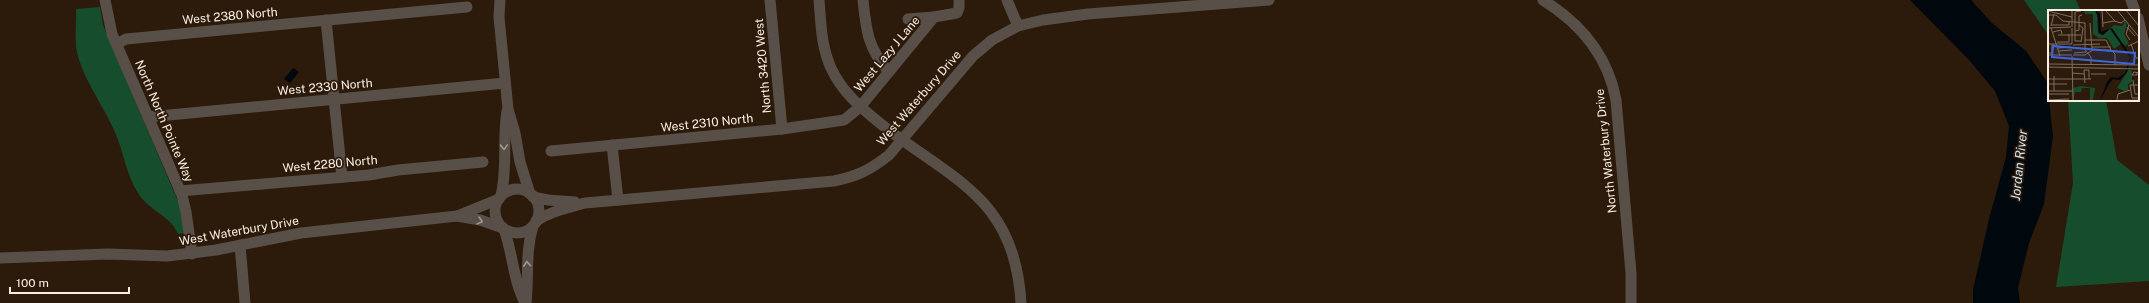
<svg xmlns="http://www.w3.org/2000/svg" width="2149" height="303" font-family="'Public Sans',sans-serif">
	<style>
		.green { fill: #164e2d }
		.water { fill: #00080d }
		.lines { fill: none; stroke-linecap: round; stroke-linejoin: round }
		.minor { stroke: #594f49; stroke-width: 11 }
		.oneway { stroke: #a2978f }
		.labels { text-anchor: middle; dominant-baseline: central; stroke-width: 3.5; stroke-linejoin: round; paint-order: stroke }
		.street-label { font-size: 12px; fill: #fbeee4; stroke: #2c1a0a }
		.water-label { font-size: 13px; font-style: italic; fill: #cde5f1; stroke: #2c1a0a }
		.inset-road { fill: none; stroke: #7f6f61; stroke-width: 1 }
		.view { fill: #3e66da; fill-opacity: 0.15; stroke: #3e66da; stroke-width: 2 }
		.inset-edge { fill: none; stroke: #fbeee4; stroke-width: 2 }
	</style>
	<rect width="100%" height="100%" fill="#2c1a0a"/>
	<g class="green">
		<polygon points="2024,0 2076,0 2081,11 2049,11 2049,36"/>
		<path d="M100,7L103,25L108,37L180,206L184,233L178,234C171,216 148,210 138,193C127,176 124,155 117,137C106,109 83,80 77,52C74,38 77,23 76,9Z"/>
		<polygon points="2068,100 2106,100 2117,160 2149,185 2149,281 2056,287 2073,183"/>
	</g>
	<g class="water">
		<polygon points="1910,0 1971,0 1992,23 2026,51 2047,82 2053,136 2044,204 2029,243 2018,288 2020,303 1973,303 1973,290 1989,219 2006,157 2009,126 1995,91 1970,61"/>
		<polygon points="293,68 299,72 290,83 284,79"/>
	</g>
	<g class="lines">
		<g class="minor">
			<polyline points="105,0 112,34 182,195 186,212 192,254"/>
			<polyline points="500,0 499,17 508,109 515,133 520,162 530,194"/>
			<polyline points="770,0 782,129"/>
			<path d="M819,0C821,23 821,46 831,68C842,92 861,108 881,124C953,181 1015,197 1021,303"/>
			<path d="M863,0C866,30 868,49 889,72"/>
			<polyline points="1007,0 1018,26"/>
			<path d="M1543,0C1580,23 1608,56 1616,100L1631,273V303"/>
			<polyline points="2131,0 2135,11"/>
			<polyline points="2138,18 2149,65"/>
			<polyline points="908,19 934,17"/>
			<polyline points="326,20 342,177"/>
			<polyline points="117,44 126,39 467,7"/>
			<polyline points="148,117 505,83"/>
			<polyline points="612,145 618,200"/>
			<polyline points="551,151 782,129 844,120 860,107 934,17 957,13 959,8 959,0"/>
			<circle cx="517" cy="211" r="22"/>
			<polyline points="180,191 369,175 398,170 483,162"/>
			<path d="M501,196C508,167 502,141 507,111"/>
			<polyline points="533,197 548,200 575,202"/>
			<polyline points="457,216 499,199"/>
			<path d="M536,221C551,211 568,208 585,203L834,181C858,176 870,170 889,155L973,56L992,40L1018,26L1043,20L1088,14L1269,0"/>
			<path d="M504,229C513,254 513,280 525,303"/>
			<polyline points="240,245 245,303"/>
			<polyline points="0,258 108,254 167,256 216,250 301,233 457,216 480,220 503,228"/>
			<path d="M526,303C529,276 525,253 533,226"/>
		</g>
	</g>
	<defs><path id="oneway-chevron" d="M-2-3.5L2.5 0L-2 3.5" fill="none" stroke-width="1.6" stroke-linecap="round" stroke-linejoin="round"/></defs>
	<g class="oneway">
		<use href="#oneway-chevron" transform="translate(504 147) rotate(88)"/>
		<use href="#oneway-chevron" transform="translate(480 221) rotate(15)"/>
		<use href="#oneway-chevron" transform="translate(527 264) rotate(-94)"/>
	</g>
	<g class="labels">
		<g class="street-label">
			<text transform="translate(230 16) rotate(-5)">West 2380 North</text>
			<text transform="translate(887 54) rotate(-50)">West Lazy J Lane</text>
			<text transform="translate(763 66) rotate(-95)">North 3420 West</text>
			<text transform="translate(325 87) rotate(-5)">West 2330 North</text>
			<text transform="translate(919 98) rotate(-49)">West Waterbury Drive</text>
			<text transform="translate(164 121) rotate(67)">North North Pointe Way</text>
			<text transform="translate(707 123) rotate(-6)">West 2310 North</text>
			<text transform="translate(1606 151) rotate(-96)">North Waterbury Drive</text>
			<text transform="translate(330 164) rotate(-5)">West 2280 North</text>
			<text transform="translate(239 231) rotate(-10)">West Waterbury Drive</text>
		</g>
		<g class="water-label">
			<text transform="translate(2019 165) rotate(-84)">Jordan River</text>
		</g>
	</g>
	<g transform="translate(2048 10)">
		<rect width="91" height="91" fill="#2c1a0a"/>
		<path d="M36,0H47L49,3L50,23L54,25L66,15L74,16L77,11L79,14L76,24L81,33L77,36L74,33L66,39L59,28H51L45,24V4H37ZM81,59L84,61V72L80,74V80L76,81L69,78ZM33,76L47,78L45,90L42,91V78H34L33,82H27L25,91V78Z" fill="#164e2d"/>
		<path d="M47,0L52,4L53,22L64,18L83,46L79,62L72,70L65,69L61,74L52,91L59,72L63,67L70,68L77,63L82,47L62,19L55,25L51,23L50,7Z" fill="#00080d"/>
		<path class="inset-road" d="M54,0L55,17M57,0L67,11M69,0L91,27M78,0L91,16M0,1L24,7M0,5H8L15,11L37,13V40L43,47V55M42,13L44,40M55,13L66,11L73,13L77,10M3,15H21V11M31,15L35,18L33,32M81,15L78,24L82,30M3,16L6,4M24,17V0M79,17L87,26M0,18L23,17M3,18L12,46M27,21L31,20V6L34,5M5,22L13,20L14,24M10,25H33M37,30H58L63,40M33,31H27V2L33,1M9,32H21V24M0,34H24M24,34V18M83,34L88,48H91M25,35L52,34M80,36L91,31M44,37H63M10,38L23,37M63,40L67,44V55M11,41L24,40M0,43H4V34M26,43L38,42M0,45H24M25,45H37L45,40H63M24,46L25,91M0,54L91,55M0,57L91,59M24,63L36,64M89,63V65H84L86,62L91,63M43,64H58M6,66V81M0,69H43M85,70L87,84H91M37,73L36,60H41V69M0,74H19M91,75H82L84,88H91M0,81H25M0,84H21M0,90L21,89M69,90L70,84L82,80M43,91L91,90"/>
		<path class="view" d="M5,36L87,43L86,54L4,47Z"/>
		<rect width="91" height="91" class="inset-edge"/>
	</g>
	<path d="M10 287v6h119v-6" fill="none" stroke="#fbeee4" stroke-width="2"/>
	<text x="16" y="287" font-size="12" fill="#fbeee4" stroke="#2c1a0a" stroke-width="3" paint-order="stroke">100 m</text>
</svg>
